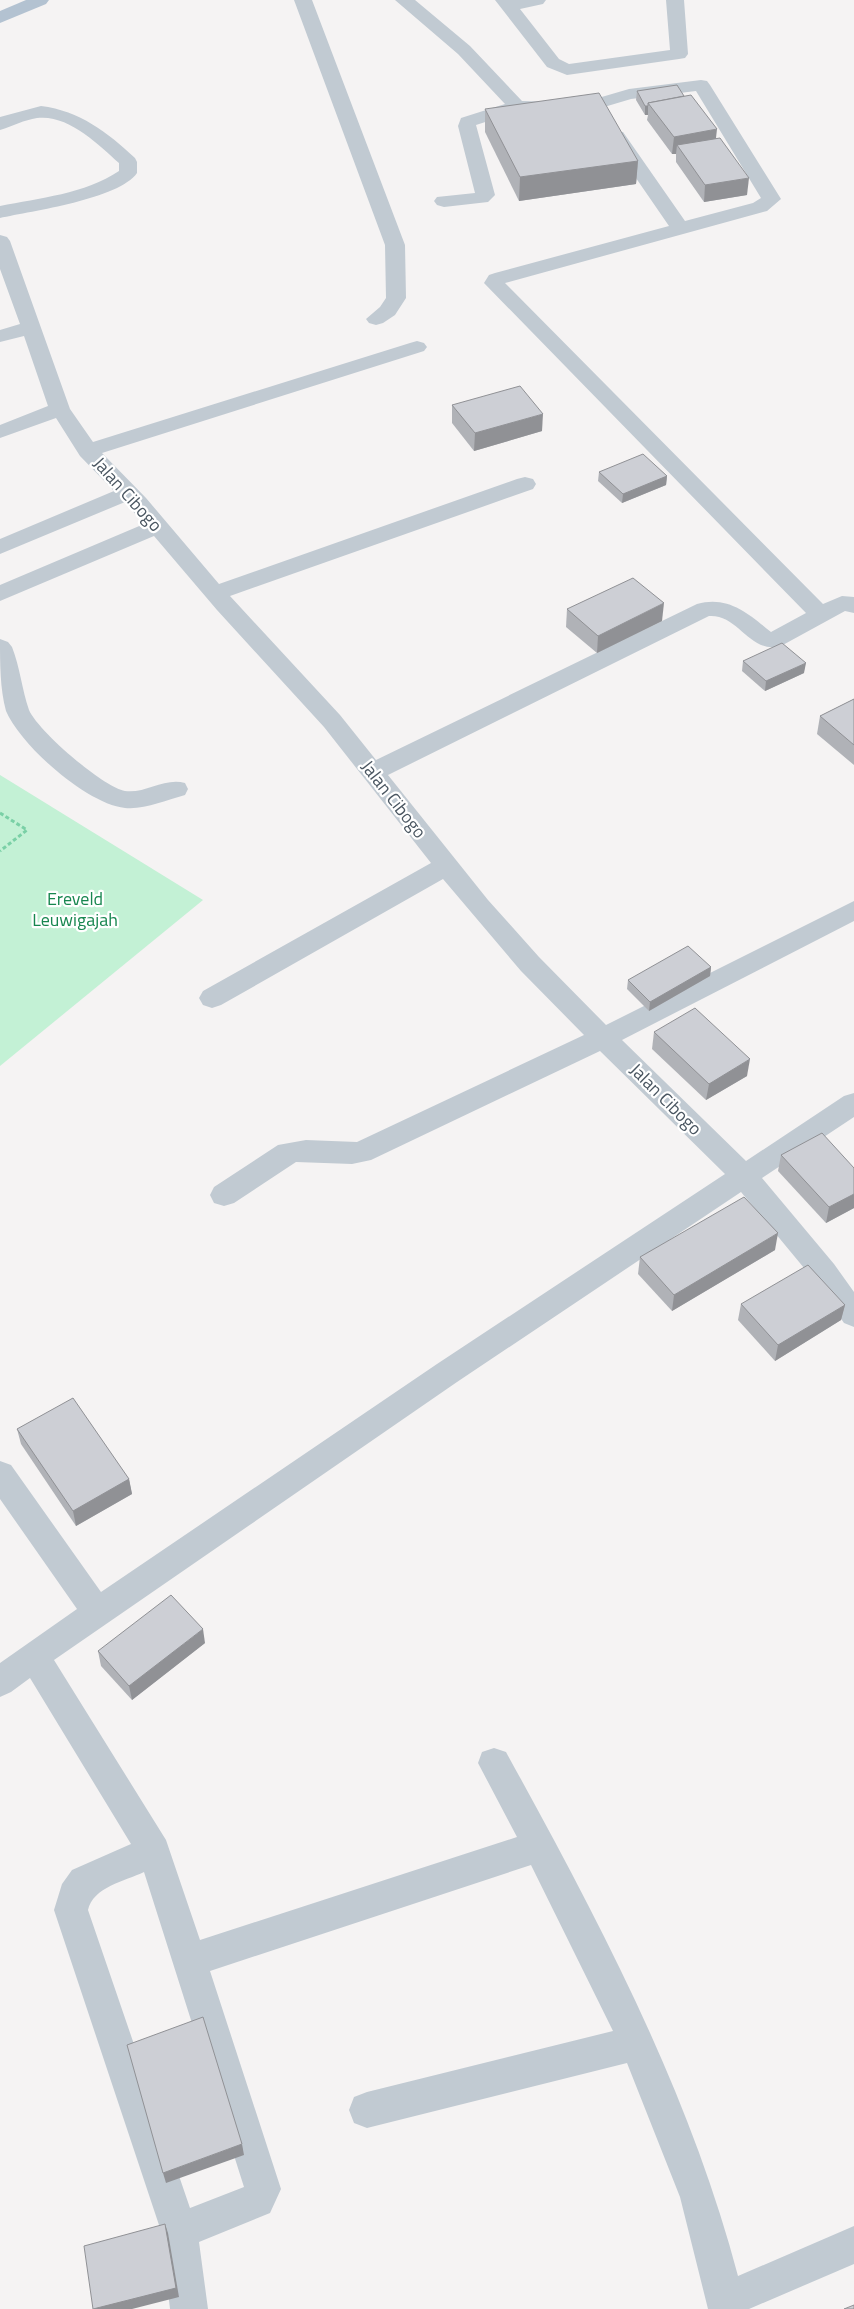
<svg xmlns="http://www.w3.org/2000/svg" width="854" height="2309" font-family="'Titillium Web',sans-serif">
	<style>
		.green { fill: #c3f1d5 }
		.lines { fill: none; stroke-linecap: round; stroke-linejoin: round }
		.path { stroke: #7ad0a6; stroke-width: 3; stroke-dasharray: 4 2.5; stroke-linecap: butt }
		.minor { fill: #c1cad2; fill-rule: evenodd }
		.major { fill: #b3c2d1; fill-rule: evenodd }
		.wall { fill: #b0b2b7 }
		.shaded-wall { fill: #909195 }
		.building { fill: #cdcfd5; stroke: #909195 }
		.labels { text-anchor: middle; dominant-baseline: central; stroke-width: 4.5; stroke-linejoin: round; paint-order: stroke }
		.street-label { font-size: 18px; fill: #4a5661; stroke: #fff }
		.park-label { font-size: 18px; fill: #17864f; stroke: #fff }
	</style>
	<rect width="100%" height="100%" fill="#f5f3f3"/>
	<polygon class="green" points="0,775 203,900 0,1066"/>
	<g class="lines">
		<polyline class="path" points="0,813 27,830 0,851"/>
		<g class="minor">
			<polygon points="294,0 312,0 405,245 406,298 395,315 383,323 376,325 369,323 366,319 380,307 386,298 385,245"/>
			<polygon points="395,0 415,0 470,46 522,101 558,102 561,106 558,110 519,111 476,125 495,195 488,202 444,207 437,205 434,201 437,197 475,193 458,126 461,118 505,104 458,54"/>
			<polygon points="495,0 546,0 543,4 520,9 559,59 569,64 670,50 666,0 684,0 688,54 685,58 679,59 567,75 547,67"/>
			<path d="M701,80L707,81L710,85L781,199L767,211L505,283L823,604L842,596L854,597V613L845,611L781,646C750,655 739,614 709,616L388,775L488,900L539,957L606,1025L854,901V921L622,1040L746,1161L844,1096L854,1093V1117L762,1178L834,1264L854,1292V1327L844,1323L814,1280L741,1192L457,1382L54,1660L166,1840L200,1940L517,1837L478,1763L482,1752L494,1748L506,1752C598,1919 689,2090 738,2276L854,2226V2264L749,2309H708L680,2197L627,2063L367,2128L354,2123L349,2110L354,2097L367,2092L613,2031L531,1865L210,1971L281,2189L270,2213L199,2242L208,2309H170L161,2231L54,1910L62,1884L72,1870L131,1844L30,1678L11,1692L0,1697V1663L77,1609L0,1499V1461L11,1465L101,1592L437,1364L725,1174L600,1051L371,1160L352,1164L296,1162L234,1203L224,1206L214,1203L210,1195L214,1187L278,1145L306,1140L357,1142L584,1035L521,971L443,879L221,1005L212,1008L203,1005L199,998L203,991L431,863L324,727L217,610L154,536L0,601V585L144,524L125,502L0,554V539L114,491L80,456L56,418L0,438V425L48,406L24,336L0,342V330L20,324L0,269V235L7,237L10,241L70,409L93,442L410,343L417,341L424,343L427,347L424,351L102,453L146,498L219,584L517,479L525,477L533,479L536,484L533,489L230,596L340,715L376,760L697,604C728,595 749,614 771,632L806,613L484,283L489,275L495,273L669,226L607,136L609,132H623L685,221L753,203L761,198L696,91L631,99L594,110L588,109L585,105L588,101L629,89ZM144,1872L244,2187L190,2208L88,1910C93,1887 125,1881 144,1872Z"/>
			<path d="M41,106C80,111 107,132 135,158L137,162V173C119,199 32,211 0,218V206C39,198 85,194 119,171V163C98,144 68,114 37,118C24,120 13,126 0,130V117Z"/>
			<path d="M0,639L8,642L12,647C20,667 22,690 29,710C38,731 103,787 125,791C145,794 165,777 185,783L188,789L185,795C166,800 144,810 125,808C87,804 21,746 6,711C0,689 0,663 0,639Z"/>
		</g>
		<polygon class="major" points="26,0 49,0 46,4 0,23 0,11"/>
	</g>
	<g class="wall">
		<polygon points="637,91 684,96 716,139 747,195 704,202 676,162 676,154 672,154 647,120 648,115 645,115 636,100"/>
		<polygon points="485,109 638,161 636,184 519,201 485,132"/>
		<polygon points="452,405 542,431 474,451 452,423"/>
		<polygon points="599,472 667,476 666,485 622,503 598,481"/>
		<polygon points="567,609 662,621 597,653 566,627"/>
		<polygon points="743,661 804,673 765,691 742,671"/>
		<polygon points="854,699 854,765 817,734 820,716"/>
		<polygon points="711,967 710,976 649,1011 627,989 628,980"/>
		<polygon points="654,1032 747,1076 706,1100 652,1049"/>
		<polygon points="781,1155 854,1168 854,1208 826,1223 778,1171"/>
		<polygon points="775,1250 672,1311 638,1274 640,1257"/>
		<polygon points="741,1304 845,1305 841,1320 775,1361 738,1320"/>
		<polygon points="17,1429 129,1479 132,1494 76,1526 21,1444"/>
		<polygon points="205,1643 132,1700 101,1666 98,1651"/>
	</g>
	<g class="shaded-wall">
		<rect x="645" y="106" width="3" height="9"/>
		<polygon points="717,129 715,147 677,145 676,154 672,154 674,137"/>
		<polygon points="638,161 636,184 519,201 520,177"/>
		<polygon points="749,178 747,195 704,202 705,185"/>
		<polygon points="543,414 542,431 474,451 475,433"/>
		<polygon points="667,476 666,485 622,503 623,494"/>
		<polygon points="664,603 662,621 597,653 598,636"/>
		<polygon points="806,663 804,673 765,691 766,681"/>
		<polygon points="711,967 710,976 649,1011 650,1002"/>
		<polygon points="750,1059 747,1076 706,1100 709,1084"/>
		<polygon points="854,1194 854,1208 826,1223 829,1207"/>
		<polygon points="778,1233 775,1250 672,1311 674,1295"/>
		<polygon points="845,1305 841,1320 775,1361 778,1345"/>
		<polygon points="129,1479 132,1494 76,1526 73,1511"/>
		<polygon points="203,1629 205,1643 132,1700 129,1686"/>
		<polygon points="242,2144 244,2155 166,2183 163,2173"/>
		<polygon points="165,2224 168,2233 179,2297 132,2309 94,2309"/>
	</g>
	<g class="building">
		<polygon points="677,85 684,96 648,103 648,106 645,106 637,91"/>
		<polygon points="599,93 638,161 520,177 485,109"/>
		<polygon points="691,95 717,129 674,137 648,103"/>
		<polygon points="720,138 749,178 705,185 677,145"/>
		<polygon points="520,386 543,414 475,433 452,405"/>
		<polygon points="643,454 667,476 623,494 599,472"/>
		<polygon points="633,578 664,603 598,636 567,609"/>
		<polygon points="782,643 806,663 766,681 743,661"/>
		<polygon points="854,699 854,745 820,716"/>
		<polygon points="688,946 711,967 650,1002 628,980"/>
		<polygon points="695,1008 750,1059 709,1084 654,1032"/>
		<polygon points="822,1133 854,1168 854,1194 829,1207 781,1155"/>
		<polygon points="744,1197 778,1233 674,1295 640,1257"/>
		<polygon points="808,1265 845,1305 778,1345 741,1304"/>
		<polygon points="73,1398 129,1479 73,1511 17,1429"/>
		<polygon points="171,1595 203,1629 129,1686 98,1651"/>
		<polygon points="203,2017 242,2144 163,2173 127,2045"/>
		<polygon points="165,2224 176,2288 93,2309 84,2246"/>
		<polygon points="854,2305 854,2309 844,2309"/>
	</g>
	<g class="labels">
		<g class="street-label">
			<text transform="translate(128 494) rotate(48)">Jalan Cibogo</text>
			<text transform="translate(394 799) rotate(52)">Jalan Cibogo</text>
			<text transform="translate(666 1099) rotate(45)">Jalan Cibogo</text>
		</g>
		<g class="park-label">
			<text x="75" y="898">Ereveld<tspan x="75" dy="21">Leuwigajah</tspan></text>
		</g>
	</g>
</svg>
